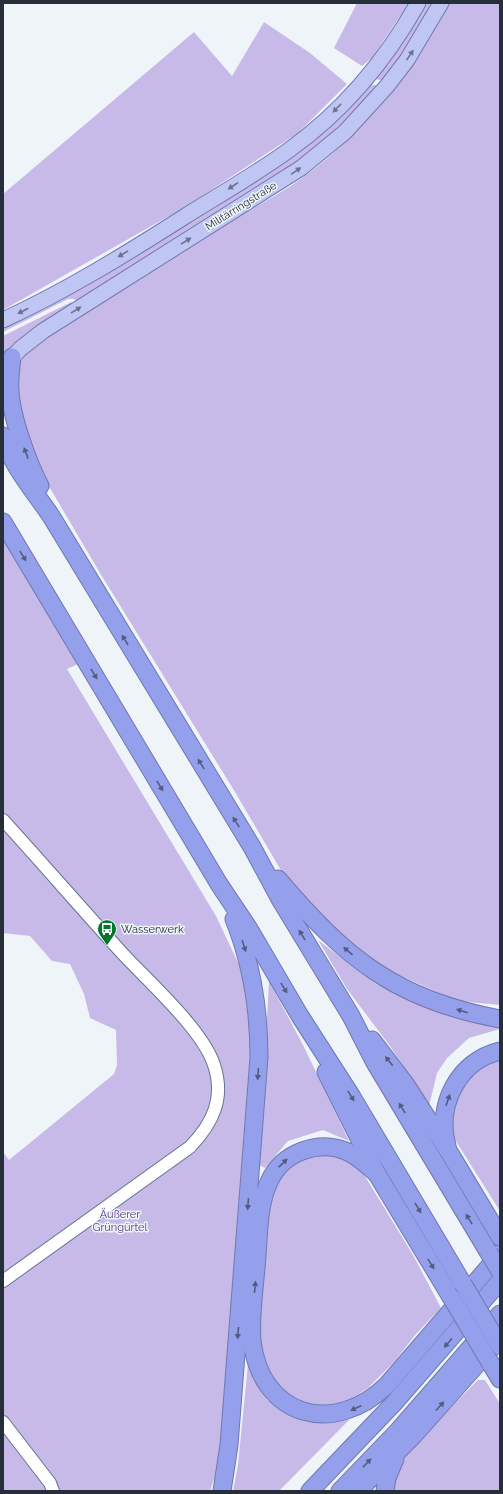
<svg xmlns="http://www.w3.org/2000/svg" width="503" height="1494" font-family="Raleway,sans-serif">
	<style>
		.green { fill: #c8bae8 }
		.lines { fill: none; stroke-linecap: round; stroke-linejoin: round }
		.minor-casing { stroke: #60748d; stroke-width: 14 }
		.major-casing { stroke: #6e78ae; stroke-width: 17 }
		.highway-casing { stroke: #6e78ae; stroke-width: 19 }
		.minor { stroke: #fff; stroke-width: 12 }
		.major { stroke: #bfc6f4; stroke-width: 15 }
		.highway { stroke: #95a0ed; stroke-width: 17 }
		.highway-bridge-casing { stroke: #6e78ae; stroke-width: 19; stroke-linecap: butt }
		.highway-bridge { stroke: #95a0ed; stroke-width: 17 }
		.oneway { fill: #6b728d }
		.oneway2 { fill: #525c81 }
		.labels { text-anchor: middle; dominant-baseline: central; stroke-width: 3; stroke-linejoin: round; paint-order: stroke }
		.street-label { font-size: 11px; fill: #262e39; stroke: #eff4f9 }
		.poi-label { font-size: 11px; fill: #262e39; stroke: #eff4f9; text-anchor: start }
		.park-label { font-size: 11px; fill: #573987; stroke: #eff4f9 }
	</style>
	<rect width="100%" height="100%" fill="#eff4f9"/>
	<g class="green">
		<polygon points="357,3 409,3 372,58 362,66 334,48"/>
		<polygon points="424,3 434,3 419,31 383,81 372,78"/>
		<path d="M448,3H500V1005L458,1001L394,973L363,955L338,935L289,884L235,792L100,573L34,461L13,380C16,360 23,354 38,343C95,306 152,270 209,234C239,215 273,199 302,178C361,136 415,67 448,3Z"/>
		<polygon points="264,22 310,53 347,84 298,133 185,207 3,310 3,194 194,32 232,76"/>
		<polygon points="368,84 379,86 343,125 305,158 78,302 74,299 68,299 3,332 3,327 37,311 152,244"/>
		<polygon points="71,302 74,305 6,353 3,353 3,336"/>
		<polygon points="3,538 78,664 67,669 216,916 242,971 251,1040 219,1463 210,1491 3,1491 3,1152 9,1160 114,1074 117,1065 116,1030 90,1018 84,994 70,964 52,961 30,936 3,933"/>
		<polygon points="318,940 376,984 458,1018 500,1024 500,1029 469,1038 447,1058 437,1073 429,1106 390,1046 347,989"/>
		<polygon points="269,981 304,1047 349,1141 323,1130 288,1141 265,1168 259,1165"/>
		<polygon points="500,1057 500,1211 452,1135 449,1118 452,1102 476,1068"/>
		<polygon points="331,1153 360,1168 413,1255 441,1308 416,1334 394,1362 369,1387 346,1403 320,1405 304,1403 284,1392 268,1371 259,1342 261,1288 267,1212 272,1187 287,1166 303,1158"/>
		<polygon points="248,1364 267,1400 289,1412 318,1422 349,1420 279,1491 233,1491 238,1465"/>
		<polygon points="478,1380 485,1380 500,1404 500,1491 392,1491 397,1468 420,1438"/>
	</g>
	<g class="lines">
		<g class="minor-casing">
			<g id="minor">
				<path d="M3,820C43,864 82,909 122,953C148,981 203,1030 214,1065C225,1098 213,1123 190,1147L3,1281"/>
				<polyline points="3,1422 50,1483 53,1491"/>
			</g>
		</g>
		<g class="major-casing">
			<g id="major">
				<path d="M3,320C66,291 126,254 184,217C219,195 256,174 289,150C342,112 386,60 418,3"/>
				<polyline points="5,366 20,349 43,331 301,168 345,132 387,86 407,60 441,3"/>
			</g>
		</g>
		<g class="highway-casing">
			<g id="highway">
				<path d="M12,357C11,368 9,380 10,391C11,416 28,463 40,486"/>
				<path d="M3,436C11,465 34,491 51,516L252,847L280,899L351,1016L374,1061L489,1253"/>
				<polyline points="3,522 219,884 249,929 300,1016 352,1097 463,1284"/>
				<path d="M278,879C345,958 396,1000 500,1019"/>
				<polyline points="372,1040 406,1085 449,1152 500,1237"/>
				<polyline points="326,1072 377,1174 451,1297"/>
				<path d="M447,1146C436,1105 458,1061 500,1051"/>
				<path d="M377,1174C368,1166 359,1157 348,1152C319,1139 282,1152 269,1182C257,1207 259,1241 256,1268C254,1292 250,1317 252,1341C261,1417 334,1437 387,1385L500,1254"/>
				<polyline points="491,1364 500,1379"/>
				<path d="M222,1491L229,1445L259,1057C259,1008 252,964 234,919"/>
				<polyline points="310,1491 394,1403 500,1281"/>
				<polyline points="340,1491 398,1431 500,1314"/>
				<polyline points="358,1491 414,1435 494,1345"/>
				<polyline points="385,1491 387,1478 395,1459"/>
			</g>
		</g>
		<use href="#minor" class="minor"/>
		<use href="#major" class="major"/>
		<use href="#highway" class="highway"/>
		<g class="highway-bridge-casing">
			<g id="highway-bridge">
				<polyline points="489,1253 500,1271"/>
				<polyline points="463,1284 500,1346"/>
				<polyline points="451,1297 491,1364"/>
			</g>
		</g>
		<use href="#highway-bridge" class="highway-bridge"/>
	</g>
	<defs><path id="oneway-solid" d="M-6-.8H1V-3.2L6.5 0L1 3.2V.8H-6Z"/></defs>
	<g class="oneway">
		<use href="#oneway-solid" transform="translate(410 55) rotate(-56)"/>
		<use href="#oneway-solid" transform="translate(337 108) rotate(134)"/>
		<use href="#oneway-solid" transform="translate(296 171) rotate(-34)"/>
		<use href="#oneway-solid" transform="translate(233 186) rotate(147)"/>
		<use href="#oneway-solid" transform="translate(186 241) rotate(-32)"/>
		<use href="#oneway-solid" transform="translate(123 254) rotate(149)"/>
		<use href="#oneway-solid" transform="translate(76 310) rotate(-32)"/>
		<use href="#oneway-solid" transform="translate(23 311) rotate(153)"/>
	</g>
	<g class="oneway2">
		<use href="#oneway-solid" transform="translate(26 453) rotate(-110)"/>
		<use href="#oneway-solid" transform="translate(23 556) rotate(59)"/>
		<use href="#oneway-solid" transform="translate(125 640) rotate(-121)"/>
		<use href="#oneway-solid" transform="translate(94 674) rotate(59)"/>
		<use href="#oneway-solid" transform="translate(201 764) rotate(-122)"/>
		<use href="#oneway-solid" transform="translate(160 786) rotate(59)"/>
		<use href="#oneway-solid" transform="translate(236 822) rotate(-122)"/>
		<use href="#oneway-solid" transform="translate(302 935) rotate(-121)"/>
		<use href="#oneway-solid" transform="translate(244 946) rotate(72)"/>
		<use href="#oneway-solid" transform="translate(348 951) rotate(-139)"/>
		<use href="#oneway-solid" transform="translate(284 988) rotate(59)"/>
		<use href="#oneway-solid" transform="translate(462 1011) rotate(-163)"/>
		<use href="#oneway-solid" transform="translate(389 1061) rotate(-128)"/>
		<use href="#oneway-solid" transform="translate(258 1074) rotate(94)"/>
		<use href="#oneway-solid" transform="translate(351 1096) rotate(59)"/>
		<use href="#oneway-solid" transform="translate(448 1100) rotate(-71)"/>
		<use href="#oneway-solid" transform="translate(402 1108) rotate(-121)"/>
		<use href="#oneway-solid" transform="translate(283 1163) rotate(-44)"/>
		<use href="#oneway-solid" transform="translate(248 1204) rotate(95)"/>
		<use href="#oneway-solid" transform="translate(418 1208) rotate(59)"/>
		<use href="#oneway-solid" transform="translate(469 1219) rotate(-121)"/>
		<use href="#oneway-solid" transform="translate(431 1264) rotate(59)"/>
		<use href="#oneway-solid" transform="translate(255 1287) rotate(-85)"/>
		<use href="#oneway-solid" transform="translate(238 1333) rotate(95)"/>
		<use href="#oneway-solid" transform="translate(448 1343) rotate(131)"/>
		<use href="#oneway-solid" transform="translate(440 1406) rotate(-48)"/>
		<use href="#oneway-solid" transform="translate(356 1408) rotate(155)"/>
		<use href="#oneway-solid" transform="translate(367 1463) rotate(-46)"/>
	</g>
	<defs>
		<g id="bus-pin" transform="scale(1)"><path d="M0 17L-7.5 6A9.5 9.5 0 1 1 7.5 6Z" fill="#02762a" stroke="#eff4f9"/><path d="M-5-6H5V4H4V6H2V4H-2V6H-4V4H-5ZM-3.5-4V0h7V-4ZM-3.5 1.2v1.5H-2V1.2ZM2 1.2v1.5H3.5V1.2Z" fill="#fff"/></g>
	</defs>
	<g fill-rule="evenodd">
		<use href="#bus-pin" x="107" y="929"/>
	</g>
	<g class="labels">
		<g class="street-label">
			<text transform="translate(241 206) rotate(-32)">Militärringstraße</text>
		</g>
		<g class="poi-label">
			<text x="121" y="929">Wasserwerk</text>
		</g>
		<g class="park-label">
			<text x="120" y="1214">Äußerer<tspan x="120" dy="13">Grüngürtel</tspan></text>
		</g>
	</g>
	<rect width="503" height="1494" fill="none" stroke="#262e39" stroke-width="8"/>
</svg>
